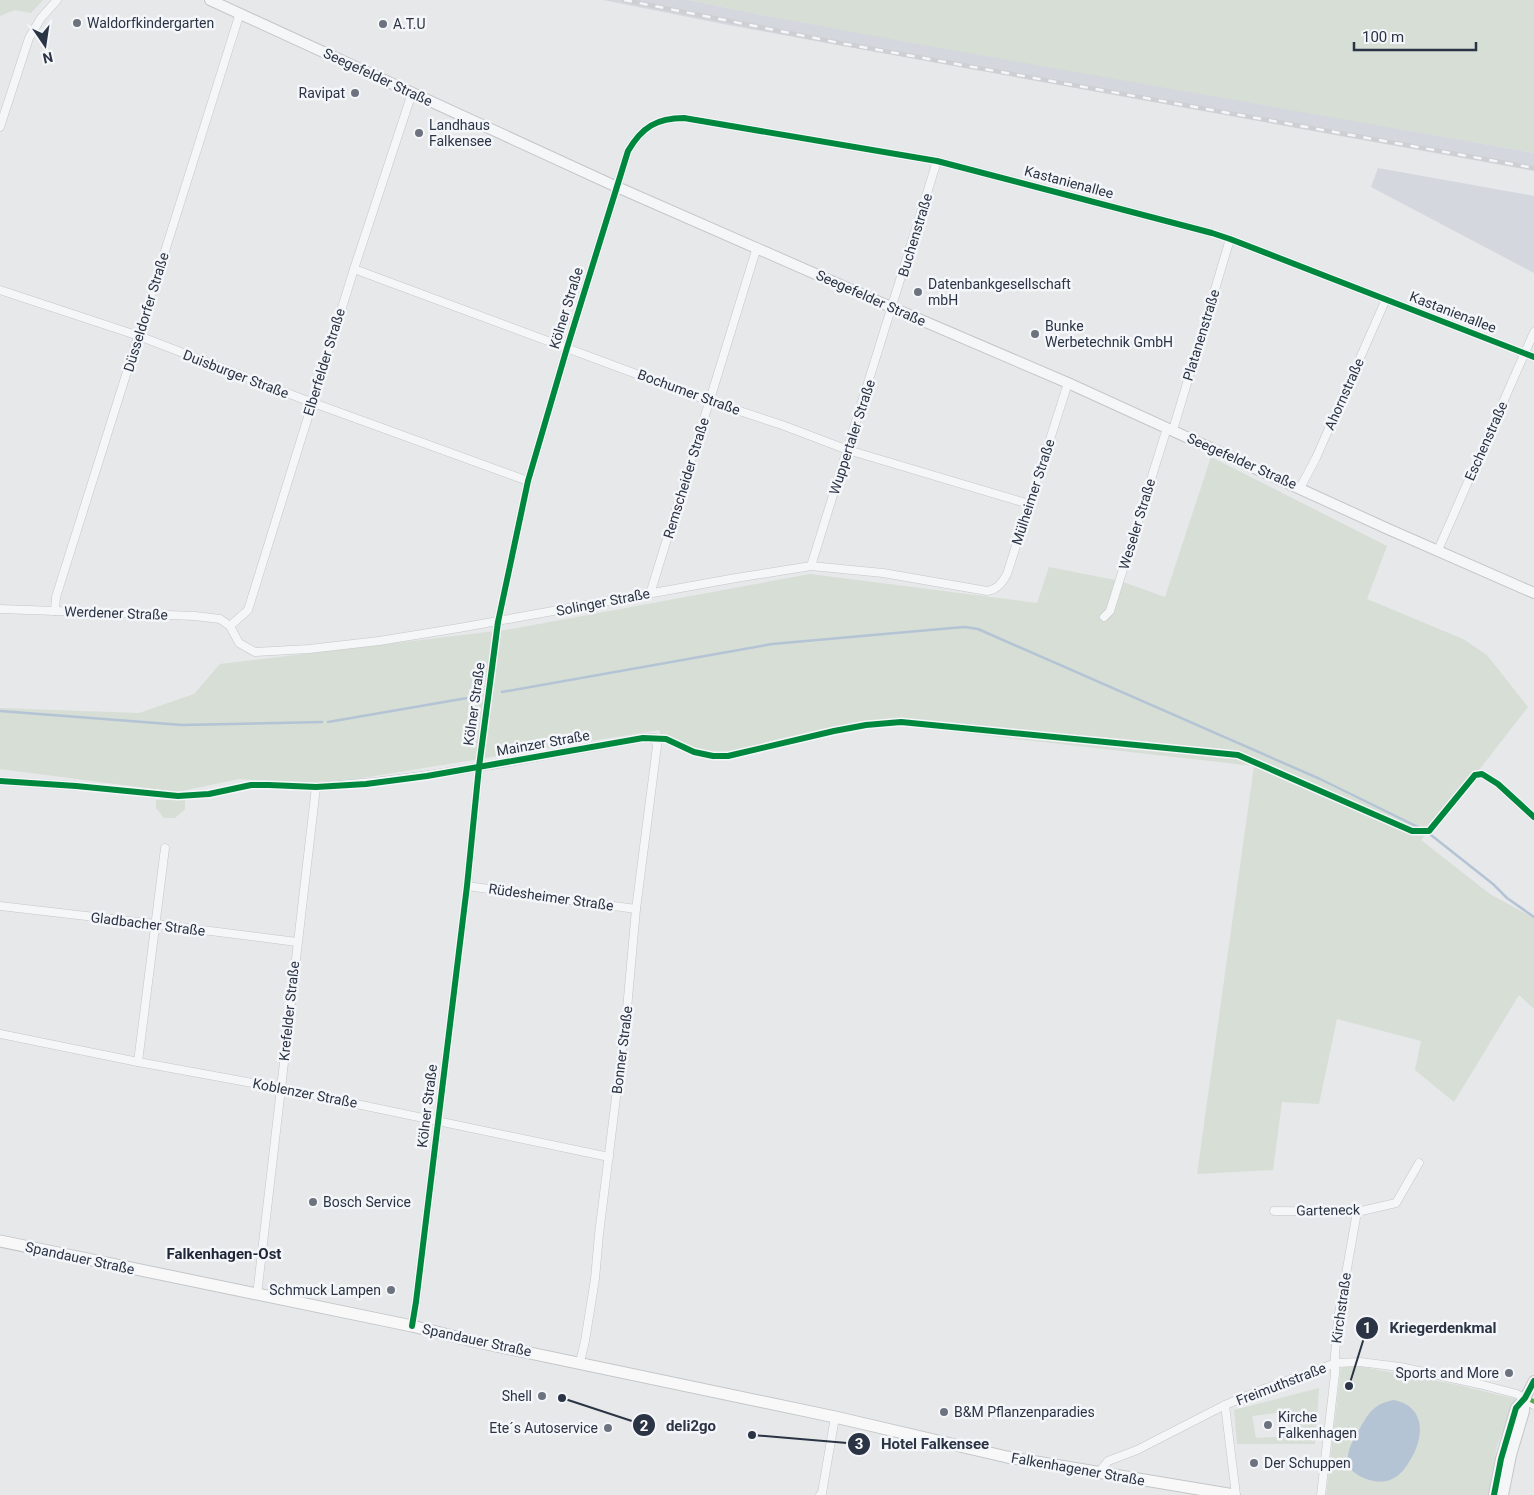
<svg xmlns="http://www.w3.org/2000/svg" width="1534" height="1495" font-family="Roboto,sans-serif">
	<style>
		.built { fill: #d4d7dd }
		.green { fill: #d6ded6 }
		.water { fill: #b4c4d5 }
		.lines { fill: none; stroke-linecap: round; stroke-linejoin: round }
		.stream { stroke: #b4c4d5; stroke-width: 2.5 }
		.minor-casing { stroke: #c4c6c8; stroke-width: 9 }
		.tertiary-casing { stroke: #c4c6c8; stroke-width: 12 }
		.secondary-casing { stroke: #c4c6c8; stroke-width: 13 }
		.minor { stroke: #f5f6f7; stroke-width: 8 }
		.tertiary { stroke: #f5f6f7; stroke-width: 10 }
		.secondary { stroke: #f8f8f8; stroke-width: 11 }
		.rail-casing { stroke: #cecfd2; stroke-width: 4.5 }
		.rail { stroke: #f4f6f9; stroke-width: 2.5; stroke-dasharray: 8; stroke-linecap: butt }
		.quiet { stroke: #54ac47; stroke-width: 5; stroke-dasharray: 10 5; stroke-linecap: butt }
		.cycleway-casing { stroke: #f4f6f9; stroke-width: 9 }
		.cycleway { stroke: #00873e; stroke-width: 6 }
		.poi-dot { fill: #6c737f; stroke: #f4f6f9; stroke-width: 2 }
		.labels { text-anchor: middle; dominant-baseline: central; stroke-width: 5; stroke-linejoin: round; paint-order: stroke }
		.poi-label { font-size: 14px; fill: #2b3445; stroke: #f4f6f9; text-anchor: start }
		.street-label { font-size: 14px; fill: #2b3445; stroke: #f4f6f9 }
		.neighbourhood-label { font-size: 15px; font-weight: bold; fill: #1d2536; stroke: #f4f6f9 }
		.leader { fill: none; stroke: #2b3445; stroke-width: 2 }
		.callout-dot { fill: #2b3445; stroke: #f4f6f9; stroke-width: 2 }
		.mark-label { font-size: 15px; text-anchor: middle; font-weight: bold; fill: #fff }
		.callout-label { font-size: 15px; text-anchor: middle; font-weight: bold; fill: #2b3445; stroke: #f4f6f9; stroke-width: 5; stroke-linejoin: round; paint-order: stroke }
	</style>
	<rect width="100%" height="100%" fill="#e6e8ea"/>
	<g class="built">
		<polygon points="603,0 689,0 767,16 1534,153 1534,171 728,25"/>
		<polygon points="1378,168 1534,196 1534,273 1371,187"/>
	</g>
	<g class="green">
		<polygon points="0,0 43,0 31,13 15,10 0,16"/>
		<polygon points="689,0 1534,0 1534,153 928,46 767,16"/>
		<polygon points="1211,457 1387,546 1367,599 1463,639 1487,655 1528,707 1479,770 1421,840 1490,894 1534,918 1534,1009 1519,995 1454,1102 1415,1070 1421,1041 1337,1019 1319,1104 1282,1102 1273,1170 1197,1174 1254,766 900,726 865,728 727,759 704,759 662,740 659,730 319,785 239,779 177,792 0,769 0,708 139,713 194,694 220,664 512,629 810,574 1037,603 1049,567 1120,581 1165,597"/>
		<polygon points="156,800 185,800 185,809 175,818 164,818 156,808"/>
		<polygon points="1352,1365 1458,1385 1516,1399 1497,1446 1488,1495 1326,1495 1341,1368"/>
		<polygon points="1319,1388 1317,1418 1298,1420 1297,1415 1285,1418 1283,1412 1252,1416 1256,1438 1288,1436 1288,1433 1300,1430 1299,1424 1316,1423 1315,1444 1237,1444 1234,1410"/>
	</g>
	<path class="water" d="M1394,1400C1424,1406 1425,1434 1412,1457C1407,1466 1401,1475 1392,1479C1381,1484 1368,1481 1358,1475C1339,1464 1351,1443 1360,1428C1364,1421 1369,1412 1376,1407C1381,1403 1388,1401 1394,1400Z"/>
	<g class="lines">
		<g class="stream">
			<polyline points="502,692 772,644 952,628 965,627 978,629 1320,779 1418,827"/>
			<polyline points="0,711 182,725 322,722"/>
			<polyline points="328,722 473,697"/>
			<polyline points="1431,835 1493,884 1507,898 1534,917"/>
		</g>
		<g class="minor-casing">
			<g id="minor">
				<polyline points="0,127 29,38 41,18 57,0"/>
				<polyline points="354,269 709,401 782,425 848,450 1029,504"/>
				<polyline points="0,290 139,336 308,401 528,481"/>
				<polyline points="1173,430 1230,239"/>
				<polyline points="1300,488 1316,458 1386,299"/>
				<polyline points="1438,550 1534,332"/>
				<polyline points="811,566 937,161"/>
				<polyline points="650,594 757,247"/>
				<polyline points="0,609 195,616 220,619 230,626"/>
				<polyline points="55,611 56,597 240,13"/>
				<polyline points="1104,617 1110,611 1167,428"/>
				<path d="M230,626L239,643L255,652L309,649L379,641L459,628L736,578L811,566L883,573L987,591C998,589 1002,583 1007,574L1068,383"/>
				<polyline points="230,626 248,610 354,269 412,93"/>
				<polyline points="1482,774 1498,784 1534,817"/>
				<polyline points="0,781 76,786"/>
				<polyline points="467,886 636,909"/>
				<polyline points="0,906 155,924 297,942"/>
				<polyline points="0,1034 138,1062 280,1088 609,1157"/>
				<polyline points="138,1062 165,848"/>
				<polyline points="1274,1211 1357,1212 1396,1203 1419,1163"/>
				<path d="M257,1295L316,787C426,780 534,757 643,738H655L657,746L636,909L627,1009L599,1234L595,1279L585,1341L580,1362"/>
				<path d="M412,1326L416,1302L467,886L479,767L498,622L528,481L567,348L628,151C642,127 657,118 684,118L937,161L1212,233L1230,239L1534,357"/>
				<polyline points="1225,1405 1236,1495"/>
				<polyline points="1100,1471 1108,1461 1137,1450 1225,1405 1261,1390 1336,1363 1360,1362 1400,1367 1479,1384 1517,1394 1534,1405"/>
				<polyline points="820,1495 822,1493 835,1417"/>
				<polyline points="1321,1495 1335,1374 1335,1355 1338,1319 1357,1212"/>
			</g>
		</g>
		<g class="tertiary-casing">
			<g id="tertiary">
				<polyline points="210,0 617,187 893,308 1068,383 1388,529 1534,593"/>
				<polyline points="1494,1495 1501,1459 1516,1408 1525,1398 1534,1381"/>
				<polyline points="1503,1495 1511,1455 1524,1411 1525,1398"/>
			</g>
		</g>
		<g class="secondary-casing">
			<polyline id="secondary" points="0,1241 412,1326 473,1341 835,1417 1007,1457 1234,1495"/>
		</g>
		<use href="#minor" class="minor"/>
		<use href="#tertiary" class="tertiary"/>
		<use href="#secondary" class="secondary"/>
		<g class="rail-casing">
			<polyline id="rail" points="624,0 840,43 1534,168"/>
		</g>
		<use href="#rail" class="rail"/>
		<polyline class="quiet" points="1532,1403 1534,1399"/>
		<g class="cycleway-casing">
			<g id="cycleway">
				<polyline points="0,781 76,786 178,796 209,794 251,785 269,785 316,787 366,784 427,776 643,738 666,739 694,752 713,756 728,756 834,731 866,725 901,722 1238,755 1412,831 1429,831 1475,775 1482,774 1498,784 1534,817"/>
				<path d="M412,1326L416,1302L467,886L479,767L498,622L528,481L567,348L628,151C642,127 657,118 684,118L937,161L1212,233L1230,239L1534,357"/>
				<polyline points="1494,1495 1501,1459 1516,1408 1525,1398 1534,1381"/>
			</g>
		</g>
		<use href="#cycleway" class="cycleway"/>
	</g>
	<g class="poi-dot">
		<circle cx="77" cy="23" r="5"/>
		<circle cx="383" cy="24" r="5"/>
		<circle cx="355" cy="93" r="5"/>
		<circle cx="419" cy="133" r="5"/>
		<circle cx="918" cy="292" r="5"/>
		<circle cx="1035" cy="334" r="5"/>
		<circle cx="313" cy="1202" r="5"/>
		<circle cx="391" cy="1290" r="5"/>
		<circle cx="1509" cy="1373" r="5"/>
		<circle cx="542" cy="1396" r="5"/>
		<circle cx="944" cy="1412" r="5"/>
		<circle cx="1268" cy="1425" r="5"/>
		<circle cx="608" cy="1428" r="5"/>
		<circle cx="1254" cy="1463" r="5"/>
	</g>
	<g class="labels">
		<g class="poi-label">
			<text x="87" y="23">Waldorfkindergarten</text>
			<text x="393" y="24">A.T.U</text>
			<text x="345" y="93" text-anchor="end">Ravipat</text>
			<text x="429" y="125">Landhaus<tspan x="429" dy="16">Falkensee</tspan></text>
			<text x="928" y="284">Datenbankgesellschaft<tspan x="928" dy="16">mbH</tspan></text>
			<text x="1045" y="326">Bunke<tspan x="1045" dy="16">Werbetechnik GmbH</tspan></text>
			<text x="323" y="1202">Bosch Service</text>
			<text x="381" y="1290" text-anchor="end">Schmuck Lampen</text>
			<text x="1499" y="1373" text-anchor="end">Sports and More</text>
			<text x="532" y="1396" text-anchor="end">Shell</text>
			<text x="954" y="1412">B&amp;M Pflanzenparadies</text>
			<text x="1278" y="1417">Kirche<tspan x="1278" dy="16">Falkenhagen</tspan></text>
			<text x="598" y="1428" text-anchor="end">Ete´s Autoservice</text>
			<text x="1264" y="1463">Der Schuppen</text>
		</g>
		<g class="street-label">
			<text transform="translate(378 77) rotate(25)">Seegefelder Straße</text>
			<text transform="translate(1069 182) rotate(15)">Kastanienallee</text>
			<text transform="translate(915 235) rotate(-73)">Buchenstraße</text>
			<text transform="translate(871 298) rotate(24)">Seegefelder Straße</text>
			<text transform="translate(566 308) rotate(-73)">Kölner Straße</text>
			<text transform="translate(146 312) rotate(-73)">Düsseldorfer Straße</text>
			<text transform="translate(1453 312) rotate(21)">Kastanienallee</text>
			<text transform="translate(1201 335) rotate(-73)">Platanenstraße</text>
			<text transform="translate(324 362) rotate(-73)">Elberfelder Straße</text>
			<text transform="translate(236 374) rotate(21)">Duisburger Straße</text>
			<text transform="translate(689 392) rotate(20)">Bochumer Straße</text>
			<text transform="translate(1344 394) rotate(-66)">Ahornstraße</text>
			<text transform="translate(852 437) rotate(-72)">Wuppertaler Straße</text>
			<text transform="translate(1486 441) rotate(-66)">Eschenstraße</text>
			<text transform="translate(1242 461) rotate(24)">Seegefelder Straße</text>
			<text transform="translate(686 478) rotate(-73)">Remscheider Straße</text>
			<text transform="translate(1033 492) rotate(-72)">Mülheimer Straße</text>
			<text transform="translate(1137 524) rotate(-73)">Weseler Straße</text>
			<text transform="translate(603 602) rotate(-11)">Solinger Straße</text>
			<text transform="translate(116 613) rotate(2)">Werdener Straße</text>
			<text transform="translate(474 704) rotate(-82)">Kölner Straße</text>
			<text transform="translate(543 743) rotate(-10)">Mainzer Straße</text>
			<text transform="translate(551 897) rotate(8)">Rüdesheimer Straße</text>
			<text transform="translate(148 924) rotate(7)">Gladbacher Straße</text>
			<text transform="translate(289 1011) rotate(-84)">Krefelder Straße</text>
			<text transform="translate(622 1050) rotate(-83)">Bonner Straße</text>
			<text transform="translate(305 1093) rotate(11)">Koblenzer Straße</text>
			<text transform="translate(427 1106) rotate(-83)">Kölner Straße</text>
			<text transform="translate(1328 1210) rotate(-1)">Garteneck</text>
			<text transform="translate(80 1258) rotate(12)">Spandauer Straße</text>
			<text transform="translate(1341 1308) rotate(-82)">Kirchstraße</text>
			<text transform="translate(477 1340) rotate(12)">Spandauer Straße</text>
			<text transform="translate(1281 1384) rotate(-21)">Freimuthstraße</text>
			<text transform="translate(1078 1469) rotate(10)">Falkenhagener Straße</text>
		</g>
		<g class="neighbourhood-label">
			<text x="224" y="1254">Falkenhagen-Ost</text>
		</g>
	</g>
	<path class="leader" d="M1349 1386L1367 1328M562 1398L644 1425M752 1435L859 1444"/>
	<g class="callout-dot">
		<circle cx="1349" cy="1386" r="5"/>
		<circle cx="562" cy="1398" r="5"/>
		<circle cx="752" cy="1435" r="5"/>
		<circle cx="1367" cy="1328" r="12"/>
		<circle cx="644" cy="1425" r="12"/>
		<circle cx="859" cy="1444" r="12"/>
	</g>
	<g class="mark-label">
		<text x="1367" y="1333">1</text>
		<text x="644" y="1431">2</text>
		<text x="859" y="1449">3</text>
	</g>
	<g class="callout-label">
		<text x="1443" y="1333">Kriegerdenkmal</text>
		<text x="691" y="1431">deli2go</text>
		<text x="935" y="1449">Hotel Falkensee</text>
	</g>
	<g transform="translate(45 45) rotate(167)" stroke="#f4f6f9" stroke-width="4" paint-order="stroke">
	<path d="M0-4L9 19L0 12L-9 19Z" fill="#2b3445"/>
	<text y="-8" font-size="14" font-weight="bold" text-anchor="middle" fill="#2b3445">N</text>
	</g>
	<path d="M1354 42v8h122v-8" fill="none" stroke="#2b3445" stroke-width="2.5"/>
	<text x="1362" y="42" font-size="15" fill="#2b3445" stroke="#f4f6f9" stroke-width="4" paint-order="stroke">100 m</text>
</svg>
